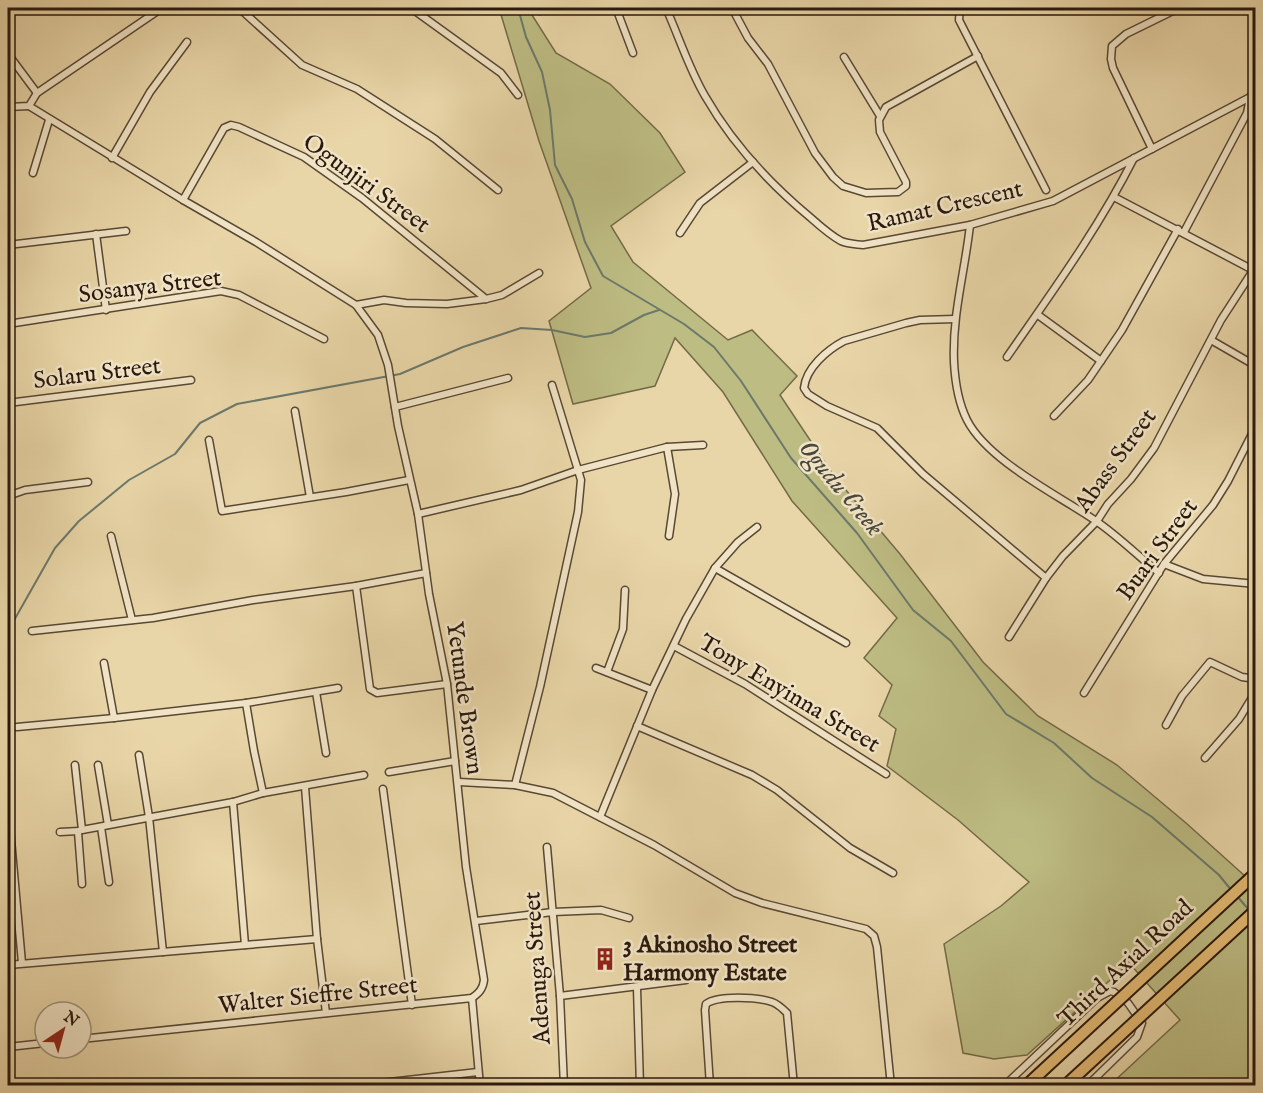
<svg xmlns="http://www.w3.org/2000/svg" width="1263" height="1093" font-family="'IM FELL English',serif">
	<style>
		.green { fill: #bdbc83; stroke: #736a48; stroke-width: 1.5 }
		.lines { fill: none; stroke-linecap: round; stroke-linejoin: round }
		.stream { stroke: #6b796b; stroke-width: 2 }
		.minor-casing { stroke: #594834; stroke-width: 9 }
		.minor { stroke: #f1e4c6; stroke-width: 6 }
		.motorway-bridge-casing { stroke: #29180d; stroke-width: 14; stroke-linecap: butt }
		.motorway-bridge { stroke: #e4bb74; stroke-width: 10 }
		.labels { text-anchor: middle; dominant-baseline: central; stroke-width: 5; stroke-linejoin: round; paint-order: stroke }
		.street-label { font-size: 24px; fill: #29180d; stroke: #f1e4c6 }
		.poi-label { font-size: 24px; font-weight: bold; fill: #29180d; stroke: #f1e4c6; text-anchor: start }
		.water-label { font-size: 26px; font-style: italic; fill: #4a483c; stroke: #f1e4c6 }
	</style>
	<rect width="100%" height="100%" fill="#e9d6a8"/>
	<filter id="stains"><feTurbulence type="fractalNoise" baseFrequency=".00333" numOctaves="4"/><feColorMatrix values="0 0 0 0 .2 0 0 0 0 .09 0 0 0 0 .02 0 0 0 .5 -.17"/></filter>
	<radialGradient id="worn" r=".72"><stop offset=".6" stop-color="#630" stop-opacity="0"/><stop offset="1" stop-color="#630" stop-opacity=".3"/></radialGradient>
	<polygon class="green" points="499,8 532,8 532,15 556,53 610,84 660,133 685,172 611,226 633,262 728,340 752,330 797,376 780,395 834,476 900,554 983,662 1038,716 1117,765 1186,823 1255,885 1255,1085 1110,1085 1180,1020 1129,963 1027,1055 994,1059 963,1053 944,944 1001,906 1029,882 958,820 887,766 896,729 879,716 892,685 864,658 897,618 792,501 723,392 675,338 655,386 573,404 549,321 591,288 539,141"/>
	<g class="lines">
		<g class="stream">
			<polyline points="518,8 526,37 542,72 550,110 555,165 572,199 585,242 603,276 684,324 714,347 741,381 791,458 857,533 913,610 951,641 1006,714 1054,743 1092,778 1152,817 1219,875 1232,891"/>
			<polyline points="8,631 55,548 79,521 129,480 175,454 200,423 237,404 400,374 463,347 521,328 552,330 585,337 611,333 644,315 659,310"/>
			<polyline points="1236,895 1250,911"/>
		</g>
		<g class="minor-casing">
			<g id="minor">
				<polyline points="239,8 302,65 357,89 435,139 498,190"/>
				<polyline points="411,8 501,73 518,95"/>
				<polyline points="616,8 633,53"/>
				<path d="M666,8C679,37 689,69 705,96C732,143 770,184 811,218C820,226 830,235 841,241C848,244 855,244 863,245L970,225L1053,201L1256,94"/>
				<polyline points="732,8 748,38 768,64 815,153 833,177 843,186 866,193 898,192 906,186 906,182 880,132 879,120 886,107 978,56"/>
				<polyline points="960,8 959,20 1046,190"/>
				<polyline points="540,11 546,8"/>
				<polyline points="8,54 37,93"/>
				<polyline points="844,57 880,116"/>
				<path d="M29,106L183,200L256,242L356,305L378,335L388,365L398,426L418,514L429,594L447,684L466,867L484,980C483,989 479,993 472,998"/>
				<polyline points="8,107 29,106 37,93 162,8"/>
				<polyline points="1152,149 1113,68 1111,59 1112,46 1126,34 1179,8"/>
				<polyline points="112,158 150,92 187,42"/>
				<polyline points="33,173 49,120"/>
				<polyline points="1114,197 1253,270"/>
				<polyline points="183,200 224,128 231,125 239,127 304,157 362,198 486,299"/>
				<path d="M970,225C965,271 952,315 954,362C955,381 958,402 967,420C988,461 1058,495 1096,521C1118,536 1138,556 1159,573"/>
				<polyline points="1184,232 1247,113 1250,97"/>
				<polyline points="680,233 700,203 753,162"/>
				<polyline points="96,234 106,310"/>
				<polyline points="8,245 126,231"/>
				<polyline points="356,305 384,300 406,303 447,304 486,299 502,295 539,273"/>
				<polyline points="1038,315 1101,361"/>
				<path d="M955,319L920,320L906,323L844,341C827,350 806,368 804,388L808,394L827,406L877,428L923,474L1046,578"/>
				<polyline points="8,324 221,291 239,295 324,339"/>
				<polyline points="1211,340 1256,366"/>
				<path d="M1007,357C1052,292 1098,229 1134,158"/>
				<polyline points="8,403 191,380"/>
				<polyline points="395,407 508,378"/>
				<polyline points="295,411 310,497"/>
				<polyline points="1054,416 1088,380 1122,330 1178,229"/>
				<polyline points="209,440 222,511 346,492 409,480"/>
				<polyline points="1247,446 1256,451"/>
				<polyline points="667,447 675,494 669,536"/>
				<polyline points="8,496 25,490 88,482"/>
				<polyline points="418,514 521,490 578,470 667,447 703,445"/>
				<polyline points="111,536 132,620"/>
				<polyline points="1164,564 1203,579 1256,584"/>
				<polyline points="715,568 846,643"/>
				<polyline points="356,586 370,689 377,693 447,684"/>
				<polyline points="32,631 153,618 253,600 356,586 426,573"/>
				<polyline points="1009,637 1046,578 1063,556 1097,521 1108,504 1131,479 1154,448 1221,320 1256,266"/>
				<polyline points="674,646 745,684 886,774"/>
				<polyline points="104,663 114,718"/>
				<polyline points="596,668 652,690"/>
				<polyline points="607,672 623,629 625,590"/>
				<polyline points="316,692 326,753"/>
				<polyline points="1084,693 1164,564 1213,505 1228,481 1256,426"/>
				<polyline points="246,703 338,688"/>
				<polyline points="1166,725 1182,696 1210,662 1242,677 1256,679"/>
				<polyline points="637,726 752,775 777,790 850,848 893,873"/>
				<polyline points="17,727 114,718 246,703 254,751 263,793"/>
				<polyline points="139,755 149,817 163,952"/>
				<polyline points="1205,758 1239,719 1256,691"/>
				<polyline points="75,765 82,830 233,802 263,793 364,775"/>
				<polyline points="98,765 108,825"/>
				<polyline points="8,767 9,817 22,963"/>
				<polyline points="389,772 455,761"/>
				<polyline points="459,782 515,785 553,793 654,845 735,893 762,903 866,929 874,936 877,947 891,1086"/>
				<polyline points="515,785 540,687 578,512 581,480 552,385"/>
				<polyline points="305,787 317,939 326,1013"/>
				<polyline points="383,789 412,1005"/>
				<polyline points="233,802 245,945"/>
				<polyline points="600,817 652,690 686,619 715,568 738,542 757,527"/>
				<polyline points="101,827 109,882"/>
				<polyline points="60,832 79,831"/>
				<polyline points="78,832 82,884"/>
				<polyline points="547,847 560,996 564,1086"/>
				<polyline points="476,921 553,912 601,910 629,918"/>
				<polyline points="8,965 317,939"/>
				<polyline points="637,988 640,1086"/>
				<polyline points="560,996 686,980"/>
				<polyline points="81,1039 472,998 480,1086"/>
				<polyline points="8,1047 45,1043"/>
				<polyline points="8,1076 9,1086"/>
				<polyline points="354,1086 478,1072"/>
				<path d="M710,1086L705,1010L706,1004C718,995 757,997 772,1002C778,1004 783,1009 787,1013L794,1086"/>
				<polyline points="1004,1086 1097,998 1110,991 1114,992 1128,1003 1142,1023 1137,1037 1087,1086"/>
			</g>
		</g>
		<use href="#minor" class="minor"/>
		<g class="motorway-bridge-casing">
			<g id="motorway-bridge">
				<polyline points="1026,1086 1256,873"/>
				<polyline points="1065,1086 1256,910"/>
			</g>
		</g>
		<use href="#motorway-bridge" class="motorway-bridge"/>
	</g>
	<defs>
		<g id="building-bare" transform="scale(1.8)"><path d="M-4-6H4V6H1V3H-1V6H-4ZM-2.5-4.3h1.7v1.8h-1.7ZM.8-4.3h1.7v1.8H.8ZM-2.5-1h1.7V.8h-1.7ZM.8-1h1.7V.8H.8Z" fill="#8f2418" stroke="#f1e4c6" stroke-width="2.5" paint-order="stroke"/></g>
	</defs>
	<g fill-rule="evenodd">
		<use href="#building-bare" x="605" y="959"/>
	</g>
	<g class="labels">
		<g class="street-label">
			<text transform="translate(366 184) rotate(36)">Ogunjiri Street</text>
			<text transform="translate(945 207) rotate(-13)">Ramat Crescent</text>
			<text transform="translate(150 287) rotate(-7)">Sosanya Street</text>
			<text transform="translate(97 374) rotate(-7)">Solaru Street</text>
			<text transform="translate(1116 461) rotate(-54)">Abass Street</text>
			<text transform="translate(1158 550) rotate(-54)">Buari Street</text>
			<text transform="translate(789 694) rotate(31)">Tony Enyinna Street</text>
			<text transform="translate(464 698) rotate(82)">Yetunde Brown</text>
			<text transform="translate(1126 964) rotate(-43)">Third Axial Road</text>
			<text transform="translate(538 968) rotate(-94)">Adenuga Street</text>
			<text transform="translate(318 996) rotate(-6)">Walter Sieffre Street</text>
		</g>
		<g class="poi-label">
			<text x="623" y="945">3 Akinosho Street<tspan x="623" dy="28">Harmony Estate</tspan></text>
		</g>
		<g class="water-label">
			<text transform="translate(841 488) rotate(50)">Ogudu Creek</text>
		</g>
	</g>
	<rect width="1263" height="1093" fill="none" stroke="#e9d6a8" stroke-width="30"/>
	<rect x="9" y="9" width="1245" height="1075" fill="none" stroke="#29180d" stroke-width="3"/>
	<rect x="15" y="15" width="1233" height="1063" fill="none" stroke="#29180d" stroke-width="1.5"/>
	<g transform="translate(63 1030) rotate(36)"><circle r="28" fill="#f1e4c6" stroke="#a1927c" stroke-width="1.5"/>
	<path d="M0-4.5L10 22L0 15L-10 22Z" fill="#8f2418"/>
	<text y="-9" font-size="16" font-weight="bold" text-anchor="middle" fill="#29180d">N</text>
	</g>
	<rect width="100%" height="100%" filter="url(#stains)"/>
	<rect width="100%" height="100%" fill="url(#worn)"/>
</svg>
